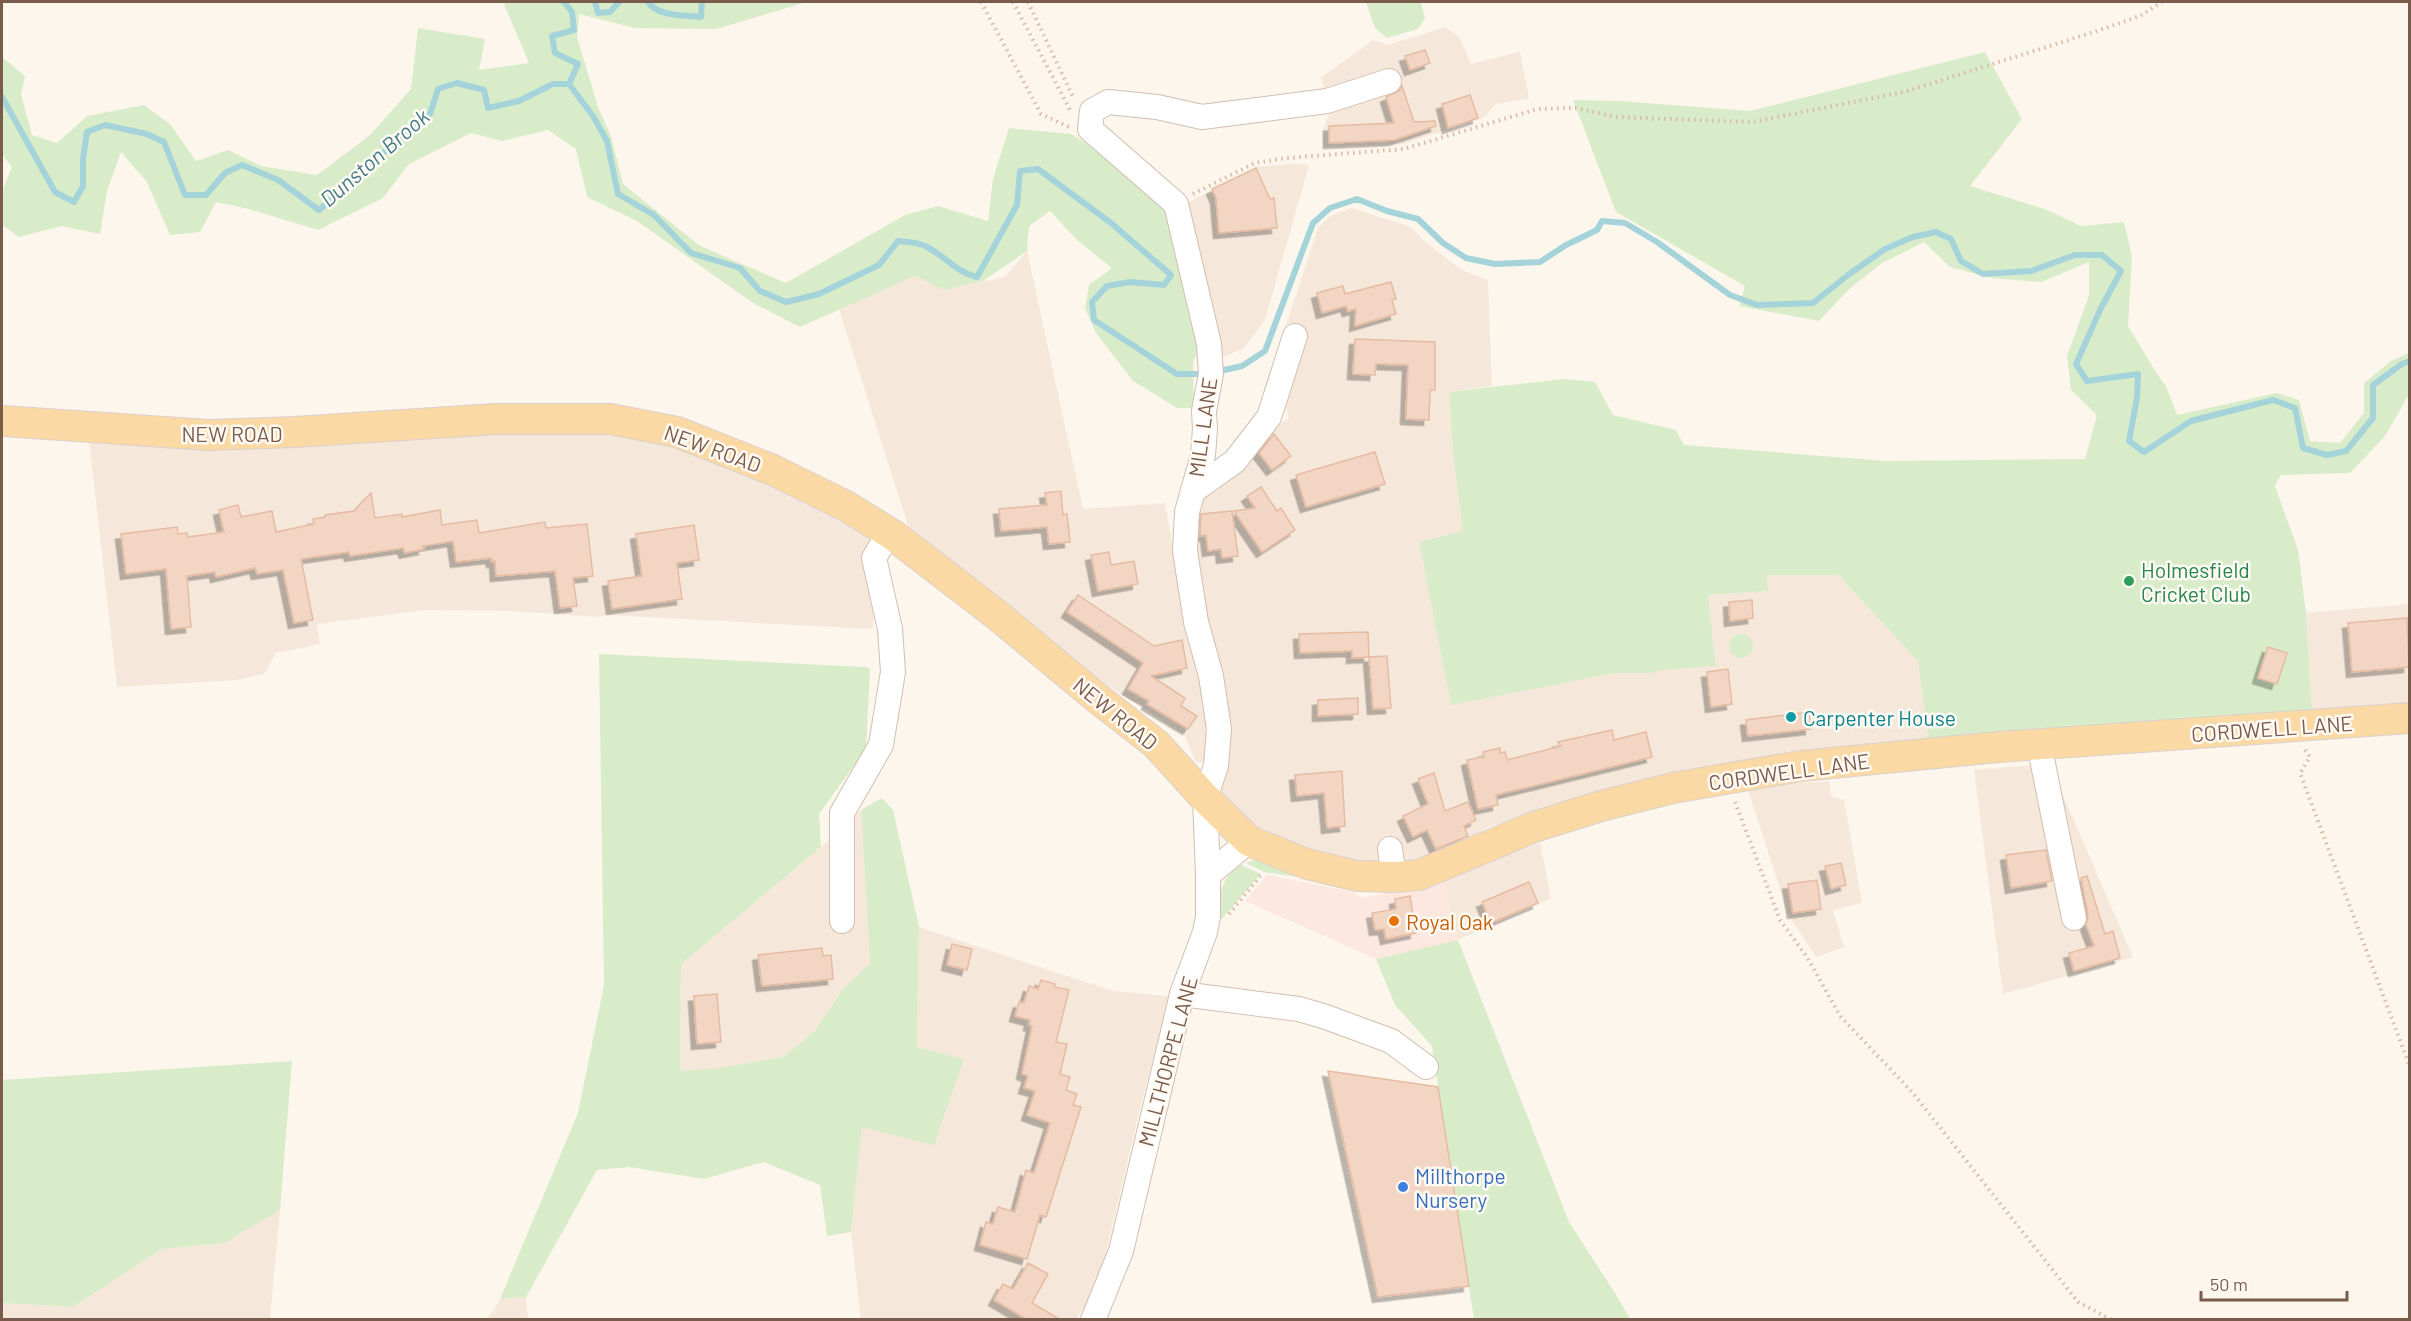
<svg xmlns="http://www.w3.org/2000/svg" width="2411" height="1321" font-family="Barlow,sans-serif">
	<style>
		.residential { fill: #f5e8da }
		.commercial { fill: #fde8e0 }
		.green { fill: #d8ecc9 }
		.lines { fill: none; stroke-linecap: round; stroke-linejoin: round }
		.stream { stroke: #a5d3da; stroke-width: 6 }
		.building { fill: #f3d5c3; stroke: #e6bba3; stroke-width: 1.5; filter: url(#shadow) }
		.minor-casing { stroke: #d1beb0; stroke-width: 26 }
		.major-casing { stroke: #dad1cd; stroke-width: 32 }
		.path { stroke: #d9b8a5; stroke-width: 4; stroke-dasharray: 1.5 4.5; stroke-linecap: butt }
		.minor { stroke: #fff; stroke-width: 24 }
		.major { stroke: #fbd9a5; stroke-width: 30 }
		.leisure-dot { fill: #2e9e5b; stroke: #fffaf3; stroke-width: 2 }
		.culture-dot { fill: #0f9aa8; stroke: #fffaf3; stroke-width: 2 }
		.food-dot { fill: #e8710a; stroke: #fffaf3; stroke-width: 2 }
		.shop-dot { fill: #3f7fe0; stroke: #fffaf3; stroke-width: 2 }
		.labels { text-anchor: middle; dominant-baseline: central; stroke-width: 5; stroke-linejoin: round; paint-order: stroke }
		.street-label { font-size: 21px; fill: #7a5c4d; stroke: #fffaf3 }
		.leisure-label { font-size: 21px; fill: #27864d; stroke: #fffaf3; text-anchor: start }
		.culture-label { font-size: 21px; fill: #0d838f; stroke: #fffaf3; text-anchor: start }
		.food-label { font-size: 21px; fill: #c56008; stroke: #fffaf3; text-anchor: start }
		.shop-label { font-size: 21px; fill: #366cbe; stroke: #fffaf3; text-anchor: start }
		.water-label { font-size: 22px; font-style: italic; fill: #437c86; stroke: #fffaf3 }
	</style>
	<defs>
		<filter id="shadow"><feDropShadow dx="-5.5" dy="5.5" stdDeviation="0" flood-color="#0004"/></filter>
	</defs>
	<rect width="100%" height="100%" fill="#fdf6ec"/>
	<g class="residential">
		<polygon points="1445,27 1459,37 1471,64 1520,52 1529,98 1496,104 1483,118 1403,144 1323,147 1323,130 1330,111 1321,78 1373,40 1388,45"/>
		<polygon points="1292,164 1309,165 1265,320 1243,349 1220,358 1185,204 1256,167"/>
		<polygon points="1351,208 1411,227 1423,240 1460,269 1488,280 1492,386 1449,392 1453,455 1463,532 1419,542 1451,704 1615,673 1653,673 1661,670 1716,666 1708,595 1768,591 1767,575 1838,575 1918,661 1928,739 1522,816 1483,829 1483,837 1423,863 1363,867 1263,835 1216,792 1191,559 1200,500 1262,436 1289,418 1286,407 1294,357 1276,356 1318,228 1330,216"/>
		<polygon points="1027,251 1083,509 1165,503 1179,583 1204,672 1212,744 1205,762 1196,762 1184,734 1066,659 912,538 839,309 915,276 944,290 1005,277"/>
		<polygon points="593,433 672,445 731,464 876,537 873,629 607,615 599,617 512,611 426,610 317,624 320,644 276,653 264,674 237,680 117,687 89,441 99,444 211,448 475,434"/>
		<polygon points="2409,604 2409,707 2312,712 2306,613"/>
		<polygon points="2056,763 2056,779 2133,957 2003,994 1974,770"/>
		<polygon points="1829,781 1831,796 1844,800 1862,903 1833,910 1844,947 1816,957 1788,914 1747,787"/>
		<polygon points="861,810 870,964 843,989 815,1031 783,1057 721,1068 680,1072 681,964 821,847"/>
		<polygon points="1540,843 1551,898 1458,940 1443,880"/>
		<polygon points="919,927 1113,991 1168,996 1169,998 1140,1108 1104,1261 1088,1302 1076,1319 861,1320 851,1232 862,1126 964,1059 917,1047"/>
		<polygon points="280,1210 270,1319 2,1319 2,1303 73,1307 162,1249 224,1243"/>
		<polygon points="526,1297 528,1319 487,1320 500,1299"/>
	</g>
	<polygon class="commercial" points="1267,875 1354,892 1362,898 1443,880 1458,940 1376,959 1245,901"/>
	<g class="green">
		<polygon points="505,2 807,2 716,29 635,28 579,14 577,37 598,107 611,136 623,184 700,246 786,283 905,215 938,206 988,221 993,179 1009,128 1071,134 1083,141 1170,209 1202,341 1193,363 1194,408 1177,408 1133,381 1096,333 1085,308 1089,285 1112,268 1077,240 1050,211 1029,226 1027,251 983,281 944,290 915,276 800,327 753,303 637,221 587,197 576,149 548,130 502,141 471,133 409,164 383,198 318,230 249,209 216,202 200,232 170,235 147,182 121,152 107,191 100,234 62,226 19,237 2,225 2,192 12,167 2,154 2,57 25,76 21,95 32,135 57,143 87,116 144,105 170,124 196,161 228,150 261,166 317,175 370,135 411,89 418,28 485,39 479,70 529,63 504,4"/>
		<polygon points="1366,2 1421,2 1425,18 1418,29 1387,38 1375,28"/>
		<polygon points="1985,52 2022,119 1970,186 2045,209 2081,226 2124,222 2132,256 2128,326 2157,374 2166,386 2177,415 2277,393 2299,400 2310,441 2340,443 2364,413 2364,383 2391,361 2409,353 2409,394 2385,436 2350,473 2281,475 2275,486 2298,550 2306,613 2312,712 1928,739 1918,661 1838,575 1767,575 1768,591 1708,595 1716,666 1661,670 1653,673 1615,673 1451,705 1419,542 1463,531 1453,455 1449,392 1564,379 1595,382 1613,415 1676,430 1684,445 1886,461 2085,459 2097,415 2071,390 2067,356 2089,296 2089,262 2041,282 1990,278 1950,267 1924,242 1882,263 1848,290 1819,321 1739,306 1745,286 1616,212 1573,100 1620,101 1750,111"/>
		<circle cx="1741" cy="646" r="12"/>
		<polygon points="599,654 865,667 870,669 866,749 819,814 821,847 681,964 680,1071 721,1068 783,1057 815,1031 843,989 870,964 861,810 882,798 893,810 919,927 917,1047 964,1059 934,1145 862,1127 851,1232 827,1236 820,1185 764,1162 704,1179 629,1167 597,1170 526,1297 500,1299 578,1113 604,985"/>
		<polygon points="1254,860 1332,882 1264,872 1246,863"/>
		<path d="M1241,865L1261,874L1221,920C1220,894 1218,880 1241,865Z"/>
		<polygon points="1458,940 1569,1222 1615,1293 1630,1319 1474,1319 1432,1046 1395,1005 1376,959"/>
		<polygon points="292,1061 280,1210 224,1243 162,1249 73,1307 2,1303 2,1080"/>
	</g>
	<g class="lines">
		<g class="stream">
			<polyline points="564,2 572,12 574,30 552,36 555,53 578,64 569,84"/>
			<polyline points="595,2 598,13 610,12 619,2"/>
			<path d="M648,2C658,17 684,15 701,17L702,2"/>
			<path d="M569,84L593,116L607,141L618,194L654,215L691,253L740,268L760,291L786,302L819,294L879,265L898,241C907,242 919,242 927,247C945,256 957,273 977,277L1017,205L1020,171L1038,169L1111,223L1171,275L1164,285L1130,282L1107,286L1092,302L1094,320L1177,374H1206"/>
			<polyline points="2,97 55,192 74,202 83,186 83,159 87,132 105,125 147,134 164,142 185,195 206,195 225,173 242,165 278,180 319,210 361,171 430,114 438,89 457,83 484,90 488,108 519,101 553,84 569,84"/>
			<polyline points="1216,372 1242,366 1265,351 1313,223 1330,208 1357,199 1387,211 1418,219 1443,243 1466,258 1495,264 1540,262 1566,245 1597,230 1602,221 1625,223 1657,242 1730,295 1757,305 1813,303 1848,275 1885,249 1913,237 1936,232 1951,239 1961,261 1983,274 2031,271 2075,255 2102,255 2121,271 2101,308 2076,364 2087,381 2138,374 2137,398 2129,441 2144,452 2191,421 2273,400 2295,408 2303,448 2327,455 2346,451 2373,418 2373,385 2402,364 2410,361"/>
		</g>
	</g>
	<g class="building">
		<polygon points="1425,50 1430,63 1410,70 1405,56"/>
		<polygon points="1402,86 1414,122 1435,121 1436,126 1394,140 1329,143 1329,126 1394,123 1386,97 1399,91"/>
		<polygon points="1470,95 1478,118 1448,128 1442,104"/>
		<polygon points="1256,168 1270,199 1274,198 1277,228 1219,233 1216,198 1212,189"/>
		<polygon points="1391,282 1396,299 1392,300 1396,314 1355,326 1356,309 1348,311 1346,306 1322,313 1317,293 1343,286 1345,294"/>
		<polygon points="1355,339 1435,342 1435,390 1430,390 1429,420 1406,419 1408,365 1376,364 1375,375 1353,374"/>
		<polygon points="1274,434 1291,456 1272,470 1259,453"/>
		<polygon points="1375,452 1385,484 1306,507 1296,475"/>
		<polygon points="1261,487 1277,511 1281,508 1295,530 1262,552 1234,511 1255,508 1247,496"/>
		<polygon points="1061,491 1063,515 1067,514 1070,542 1049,544 1047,527 1001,531 999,509 1047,505 1045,493"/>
		<polygon points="371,493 375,518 402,514 402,517 440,510 442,525 477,520 479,533 545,522 546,528 587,524 593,576 573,578 577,606 560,608 555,571 496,576 495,561 492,562 491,558 456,562 453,541 423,546 424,549 405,553 403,548 350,556 349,552 301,559 313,620 294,623 283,570 257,574 255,568 216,577 215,572 187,576 191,627 171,629 166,569 126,574 121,534 177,527 178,534 187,533 188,537 224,532 219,510 238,505 241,517 272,511 276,532 314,524 313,519 325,517 325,515 354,511"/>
		<polygon points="1232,511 1238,556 1222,558 1221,549 1208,551 1206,535 1200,536 1201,514"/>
		<polygon points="694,525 699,560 677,563 682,599 612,609 608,581 642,576 636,534"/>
		<polygon points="1109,552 1111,565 1134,561 1138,584 1098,591 1091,555"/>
		<polygon points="1078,595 1154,646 1182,640 1187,668 1151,676 1185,698 1181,706 1197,716 1188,729 1147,704 1149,701 1128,689 1143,663 1067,612"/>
		<polygon points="1752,600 1753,618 1730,621 1729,602"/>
		<polygon points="2407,618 2409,667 2352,672 2348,623"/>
		<polygon points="1368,632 1369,657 1352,658 1352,651 1300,653 1299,634"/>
		<polygon points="2268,647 2287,653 2277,684 2258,678"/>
		<polygon points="1387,656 1391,708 1373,709 1369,657"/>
		<polygon points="1728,669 1732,704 1711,707 1707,672"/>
		<polygon points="1358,698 1358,714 1318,716 1318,700"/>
		<polygon points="1809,712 1811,729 1748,736 1746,720"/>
		<polygon points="1612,730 1614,740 1646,732 1652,757 1496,795 1498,805 1478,809 1467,760 1484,757 1483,752 1500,748 1500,753 1505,752 1507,760 1561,746 1558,742"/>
		<polygon points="1342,771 1345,826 1327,828 1324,793 1297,796 1295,775"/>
		<polygon points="1434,773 1445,811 1468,802 1476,820 1464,826 1468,836 1436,849 1427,830 1413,837 1403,816 1428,804 1418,779"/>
		<polygon points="2046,850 2052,881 2011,888 2006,855"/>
		<polygon points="1841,863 1846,885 1831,889 1825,866"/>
		<polygon points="2087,876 2105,934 2113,931 2120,958 2074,971 2069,953 2094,946 2086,925 2088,915 2081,878"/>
		<polygon points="1817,880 1821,909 1793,913 1788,884"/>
		<polygon points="1529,882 1538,903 1491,923 1482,902"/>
		<polygon points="1410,896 1416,933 1386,939 1384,929 1375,930 1372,913 1396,909 1395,899"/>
		<polygon points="952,944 972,949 967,970 947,965"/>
		<polygon points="822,948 823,956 831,955 833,979 762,986 758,955"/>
		<polygon points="1041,980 1055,984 1054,987 1069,990 1056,1042 1067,1044 1060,1074 1070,1077 1066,1090 1077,1094 1073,1105 1081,1107 1046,1217 1040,1215 1027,1259 980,1245 986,1222 993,1224 998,1207 1015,1212 1026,1170 1034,1173 1050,1123 1027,1115 1035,1091 1024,1088 1028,1076 1022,1074 1032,1026 1029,1025 1030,1020 1015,1016 1019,1002 1024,1003 1029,986 1038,989"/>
		<polygon points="717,994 721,1042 697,1044 694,996"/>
		<polygon points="1328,1071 1438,1087 1469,1286 1378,1297"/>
		<polygon points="1028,1263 1048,1274 1032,1303 1061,1320 1028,1320 994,1300 1003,1284 1013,1289"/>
	</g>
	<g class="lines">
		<g class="minor-casing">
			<g id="minor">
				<polyline points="1193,491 1235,461 1269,417 1295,336"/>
				<polyline points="2039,744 2074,918"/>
				<polyline points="1390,849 1394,877"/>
				<polyline points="1208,875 1249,841"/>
				<polyline points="842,921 842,813 881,745 893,672 890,629 874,558 881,546 893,535"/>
				<polyline points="1182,994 1299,1009 1326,1017 1391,1041 1426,1067"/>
				<polyline points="1093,1320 1121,1251 1182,994 1205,932 1208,917 1208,875 1205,798 1216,766 1219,729 1211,676 1196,622 1185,551 1187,512 1203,455 1205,429 1204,411 1211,374 1209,344 1176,204 1090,129 1092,111 1108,102 1157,107 1202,117 1327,101 1389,81"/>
			</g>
		</g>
		<g class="major-casing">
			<polyline id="major" points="2,421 209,435 294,432 496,419 610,419 677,432 773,470 846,506 893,535 997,615 1097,698 1156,744 1205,798 1249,841 1307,864 1357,876 1394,877 1419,875 1534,827 1601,806 1673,788 1801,766 1999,747 2410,718"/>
		</g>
		<g class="path">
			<polyline points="981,2 1041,114 1069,127"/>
			<polyline points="1013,2 1070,110"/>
			<polyline points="1028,2 1074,99"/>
			<polyline points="1193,194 1255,163 1287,158 1404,149 1537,109 1577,108 1616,117 1752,122 1904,92 2094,32 2140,16 2162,2"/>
			<polyline points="2305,750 2310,757 2300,773 2410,1067"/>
			<polyline points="1735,802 1780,920 1807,957 1840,1016 1912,1092 2078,1302 2112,1320"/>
			<polyline points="1229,914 1263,873"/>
		</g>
		<use href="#minor" class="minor"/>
		<use href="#major" class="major"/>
	</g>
	<circle class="leisure-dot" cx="2129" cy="581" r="6"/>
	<circle class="culture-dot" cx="1791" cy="717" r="6"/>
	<circle class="food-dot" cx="1394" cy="921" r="6"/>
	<circle class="shop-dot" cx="1403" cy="1187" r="6"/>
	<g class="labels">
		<g class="street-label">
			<text transform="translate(1202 427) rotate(-82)">MILL LANE</text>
			<text x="232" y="433">NEW ROAD</text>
			<text transform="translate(713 448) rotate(20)">NEW ROAD</text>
			<text transform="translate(1116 713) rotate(39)">NEW ROAD</text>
			<text transform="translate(2272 728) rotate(-4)">CORDWELL LANE</text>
			<text transform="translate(1789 771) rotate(-8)">CORDWELL LANE</text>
			<text transform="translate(1167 1061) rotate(-75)">MILLTHORPE LANE</text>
		</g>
		<g class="leisure-label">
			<text x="2141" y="569">Holmesfield<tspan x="2141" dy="24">Cricket Club</tspan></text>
		</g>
		<g class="culture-label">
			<text x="1803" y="717">Carpenter House</text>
		</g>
		<g class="food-label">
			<text x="1406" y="921">Royal Oak</text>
		</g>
		<g class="shop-label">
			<text x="1415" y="1175">Millthorpe<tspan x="1415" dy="24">Nursery</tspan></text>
		</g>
		<g class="water-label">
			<text transform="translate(374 157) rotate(-41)">Dunston Brook</text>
		</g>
	</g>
	<rect width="2411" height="1321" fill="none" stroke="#7a5c4d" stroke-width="6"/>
	<path d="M2201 1291v9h146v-9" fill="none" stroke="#7a5c4d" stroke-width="3"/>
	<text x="2210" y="1291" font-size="18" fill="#7a5c4d" stroke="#fffaf3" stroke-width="4.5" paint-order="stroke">50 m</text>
</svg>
